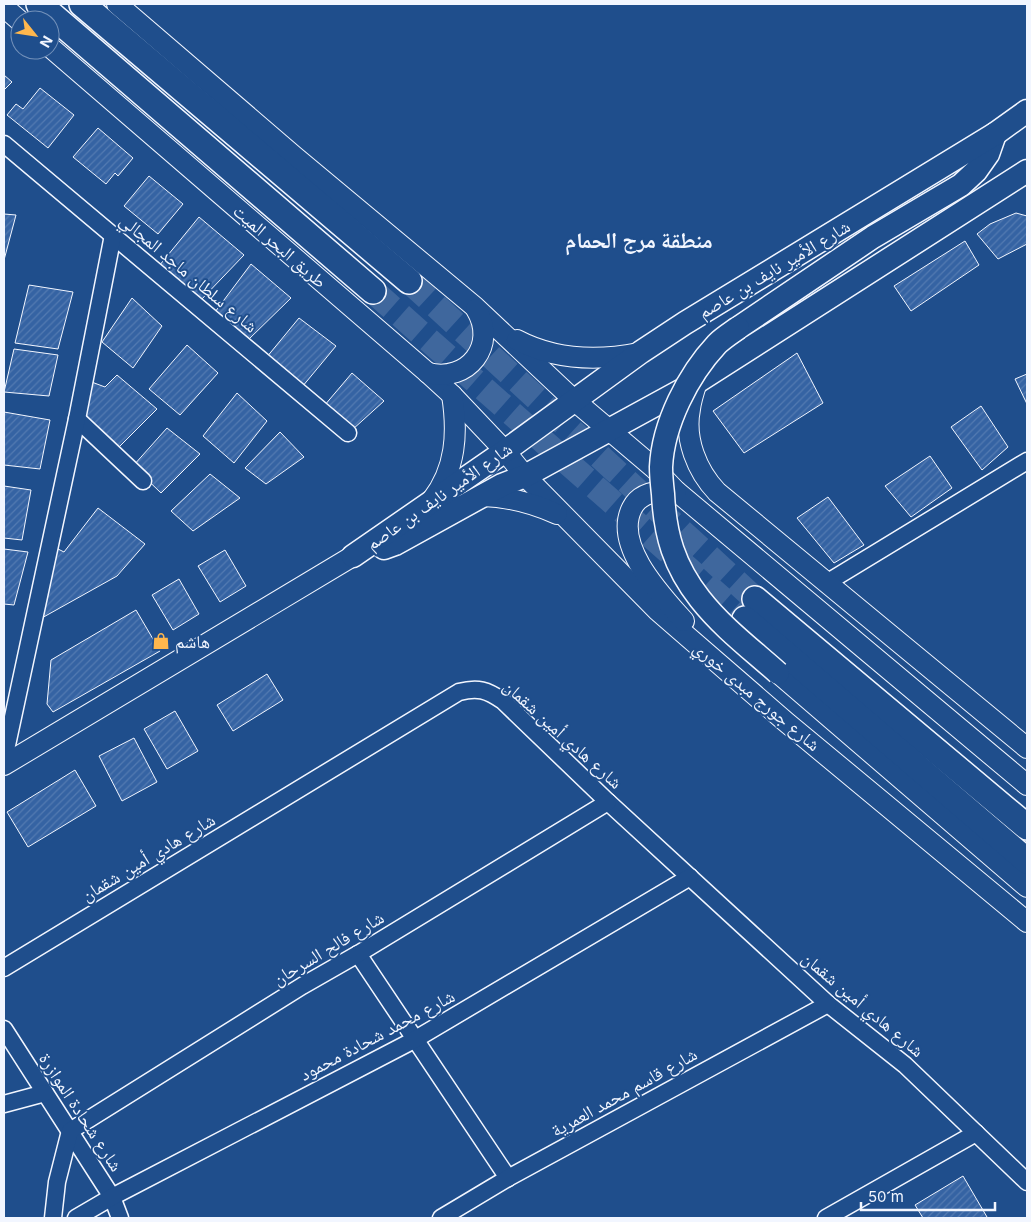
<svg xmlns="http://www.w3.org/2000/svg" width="1031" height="1222" font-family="Inter,'Noto Naskh Arabic',sans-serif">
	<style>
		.building { fill: url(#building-hatch); stroke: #f2f6ff }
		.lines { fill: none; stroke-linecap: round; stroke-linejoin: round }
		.primary-tunnel { stroke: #3f679d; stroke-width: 25; stroke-dasharray: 25 12; stroke-linecap: butt }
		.minor-casing { stroke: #f2f6ff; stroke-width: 19 }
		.tertiary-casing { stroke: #f2f6ff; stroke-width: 22 }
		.secondary-casing { stroke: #f2f6ff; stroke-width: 25 }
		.primary-casing { stroke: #f2f6ff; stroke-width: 28 }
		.minor { stroke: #1f4e8c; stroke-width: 16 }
		.tertiary { stroke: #1f4e8c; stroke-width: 20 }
		.secondary { stroke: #1f4e8c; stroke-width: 22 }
		.primary { stroke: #1f4e8c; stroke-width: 25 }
		.secondary-bridge-casing { stroke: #f2f6ff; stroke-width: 25; stroke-linecap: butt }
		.secondary-bridge { stroke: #1f4e8c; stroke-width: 22 }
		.labels { text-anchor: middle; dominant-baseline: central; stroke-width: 4; stroke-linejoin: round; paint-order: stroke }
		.street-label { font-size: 18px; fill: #f2f6ff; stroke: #1f4e8c }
		.poi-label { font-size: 18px; fill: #f2f6ff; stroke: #1f4e8c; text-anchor: start }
		.district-label { font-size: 22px; font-weight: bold; fill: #f2f6ff; stroke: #1f4e8c }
	</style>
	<defs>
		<pattern id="building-hatch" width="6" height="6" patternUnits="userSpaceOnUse" patternTransform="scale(1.25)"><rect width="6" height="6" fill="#3563a3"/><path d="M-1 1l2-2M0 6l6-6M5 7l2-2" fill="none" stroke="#537ab1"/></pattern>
	</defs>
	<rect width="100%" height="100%" fill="#1f4e8c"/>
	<g class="building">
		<polygon points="4,75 12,82 4,90"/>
		<polygon points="40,88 74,115 48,148 7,115 16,104 23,109"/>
		<polygon points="98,128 133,158 118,176 115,173 106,184 73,157"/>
		<polygon points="149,176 183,204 158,234 124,206"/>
		<polygon points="1016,213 1027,216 1027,244 998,259 977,234 990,224"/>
		<polygon points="4,214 16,215 4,260"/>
		<polygon points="199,217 244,255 200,301 159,266"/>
		<polygon points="965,241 979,265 911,311 894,286"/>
		<polygon points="251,264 291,298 248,340 215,312"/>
		<polygon points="29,285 73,292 58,349 15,343"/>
		<polygon points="132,298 162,326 133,368 102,342"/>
		<polygon points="299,318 336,346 302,387 266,358"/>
		<polygon points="187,345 218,373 180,415 149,389"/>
		<polygon points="14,349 58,355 49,396 4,392"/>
		<polygon points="797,353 823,403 744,453 713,411"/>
		<polygon points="352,373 384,401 352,430 324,406"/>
		<polygon points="1027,374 1027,404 1015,379"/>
		<polygon points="117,375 157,409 117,449 82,417 89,381 105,387"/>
		<polygon points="237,393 267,421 234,463 203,436"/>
		<polygon points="981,406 1008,447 982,470 951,427"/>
		<polygon points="4,412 50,420 40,469 4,465"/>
		<polygon points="167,428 200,454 161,493 133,466"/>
		<polygon points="280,432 304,457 266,484 245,468"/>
		<polygon points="930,456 952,488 911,517 885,486"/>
		<polygon points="210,474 240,498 193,531 171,511"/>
		<polygon points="4,486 31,490 22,540 4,538"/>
		<polygon points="828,497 864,545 834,563 797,518"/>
		<polygon points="98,508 145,544 117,576 40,619 56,548 64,552"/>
		<polygon points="4,549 28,552 14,605 4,604"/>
		<polygon points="225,550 246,586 220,602 198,566"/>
		<polygon points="179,579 199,614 173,630 152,595"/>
		<polygon points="136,610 160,651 53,712 47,704 51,660"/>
		<polygon points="267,674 283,700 233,731 217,705"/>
		<polygon points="175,711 198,751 167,769 144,729"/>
		<polygon points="134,738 157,782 122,801 99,756"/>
		<polygon points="75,770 96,806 28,847 7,812"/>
		<polygon points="963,1176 987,1217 985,1218 923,1218 915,1205"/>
	</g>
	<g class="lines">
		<g class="primary-tunnel">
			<polyline points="409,281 755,599"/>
			<polyline points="373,291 745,619"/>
		</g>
		<g class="minor-casing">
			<g id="minor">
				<polyline points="4,144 348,433"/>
				<polyline points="77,419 143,481"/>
				<polyline points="828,582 1027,461"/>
				<polyline points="4,759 77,419 113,235"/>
				<polyline points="358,954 508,1178"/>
				<path d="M4,968L459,692C478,687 487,690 503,701L608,802L828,1004L905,1065L1027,1182"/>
				<polyline points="4,1029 112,1197 120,1218"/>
				<polyline points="4,1104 45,1093"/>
				<polyline points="53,1218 57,1182 70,1131 302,986 358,954 608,802"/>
				<polyline points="76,1218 112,1197 414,1040 690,877"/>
				<polyline points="441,1218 508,1178 828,1004"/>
				<polyline points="826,1218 976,1133"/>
			</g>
		</g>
		<g class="tertiary-casing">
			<g id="tertiary">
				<polyline points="117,4 294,156 475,307 575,401 654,468 676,491 1027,785"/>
				<polyline points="4,7 20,21"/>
				<polyline points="50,47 428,373 452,395 505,451 525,476 658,611 786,722 1027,922"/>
				<path d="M517,340C555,360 598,361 639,353"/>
				<path d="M428,373C468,383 498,345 476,309"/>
				<path d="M697,382C694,391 691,400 690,409C684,439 697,471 717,492L1027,748"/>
				<path d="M676,491C660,490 640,492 632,508C613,545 661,595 684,621"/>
				<path d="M483,496C509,497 533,503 557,514"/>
				<path d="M432,500C456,469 458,433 452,395"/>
				<polyline points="778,673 1027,887"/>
				<polyline points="4,765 353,556"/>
			</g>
		</g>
		<g class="secondary-casing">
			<g id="secondary">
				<polyline points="738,328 873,237 961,185 976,171 988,154 995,134"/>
				<polyline points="384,548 395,544 502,485 525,476 697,382 1027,171"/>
				<polyline points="353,556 505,451 641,352 685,323 995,134 1027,111"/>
			</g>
		</g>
		<g class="primary-casing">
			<g id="primary">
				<polyline points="39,4 373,291"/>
				<polyline points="82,4 409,281"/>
				<polyline points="755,599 1027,827"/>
				<polyline points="745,619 1027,861"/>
			</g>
		</g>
		<use href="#minor" class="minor"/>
		<use href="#tertiary" class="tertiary"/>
		<use href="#secondary" class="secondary"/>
		<use href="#primary" class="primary"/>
		<g class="secondary-bridge-casing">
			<path id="secondary-bridge" d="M738,328C731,333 723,338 717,344C688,375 663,424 661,467C661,476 662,485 663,494C665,535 674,566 700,599C722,627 751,649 778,673"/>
		</g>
		<use href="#secondary-bridge" class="secondary-bridge"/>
	</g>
	<defs>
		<g id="shop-bare" transform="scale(1.35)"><path d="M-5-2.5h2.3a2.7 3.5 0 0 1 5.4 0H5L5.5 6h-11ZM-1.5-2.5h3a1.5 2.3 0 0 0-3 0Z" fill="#ffb74d" stroke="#1f4e8c" stroke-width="2.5" paint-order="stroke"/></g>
	</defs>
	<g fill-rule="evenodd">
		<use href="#shop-bare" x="161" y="641"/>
	</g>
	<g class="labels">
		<g class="street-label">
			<text transform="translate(280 246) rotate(41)">طريق البحر الميت</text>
			<text transform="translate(774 269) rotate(-31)">شارع الأمير نايف بن عاصم</text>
			<text transform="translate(189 273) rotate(40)">شارع سلطان ماجد المجالي</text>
			<text transform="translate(439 496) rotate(-35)">شارع الأمير نايف بن عاصم</text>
			<text transform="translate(757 696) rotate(40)">شارع جورج مبدى خوري</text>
			<text transform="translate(563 734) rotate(42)">شارع هادي أمين شقمان</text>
			<text transform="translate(148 857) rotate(-31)">شارع هادي أمين شقمان</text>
			<text transform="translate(328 948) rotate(-31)">شارع فالح السرحان</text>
			<text transform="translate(863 1004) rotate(40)">شارع هادي أمين شقمان</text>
			<text transform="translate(377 1035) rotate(-28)">شارع محمد شحادة محمود</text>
			<text transform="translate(624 1092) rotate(-29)">شارع قاسم محمد العمرية</text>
			<text transform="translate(81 1112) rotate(57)">شارع شحادة الموازرة</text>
		</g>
		<g class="poi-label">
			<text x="175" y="641">هاشم</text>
		</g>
		<g class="district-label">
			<text x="639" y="240">منطقة مرج الحمام</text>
		</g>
	</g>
	<rect width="1031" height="1222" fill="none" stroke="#f2f6ff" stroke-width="10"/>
	<g transform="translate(35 35) rotate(120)"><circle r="24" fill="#1f4e8c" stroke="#7391ba"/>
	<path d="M0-4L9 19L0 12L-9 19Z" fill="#ffb74d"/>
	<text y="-8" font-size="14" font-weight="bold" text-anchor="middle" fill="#f2f6ff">N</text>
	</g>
	<path d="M861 1202v8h134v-8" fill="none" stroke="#f2f6ff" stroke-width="2.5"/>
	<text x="868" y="1202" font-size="15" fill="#f2f6ff" stroke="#1f4e8c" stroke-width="4" paint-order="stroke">50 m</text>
</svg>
